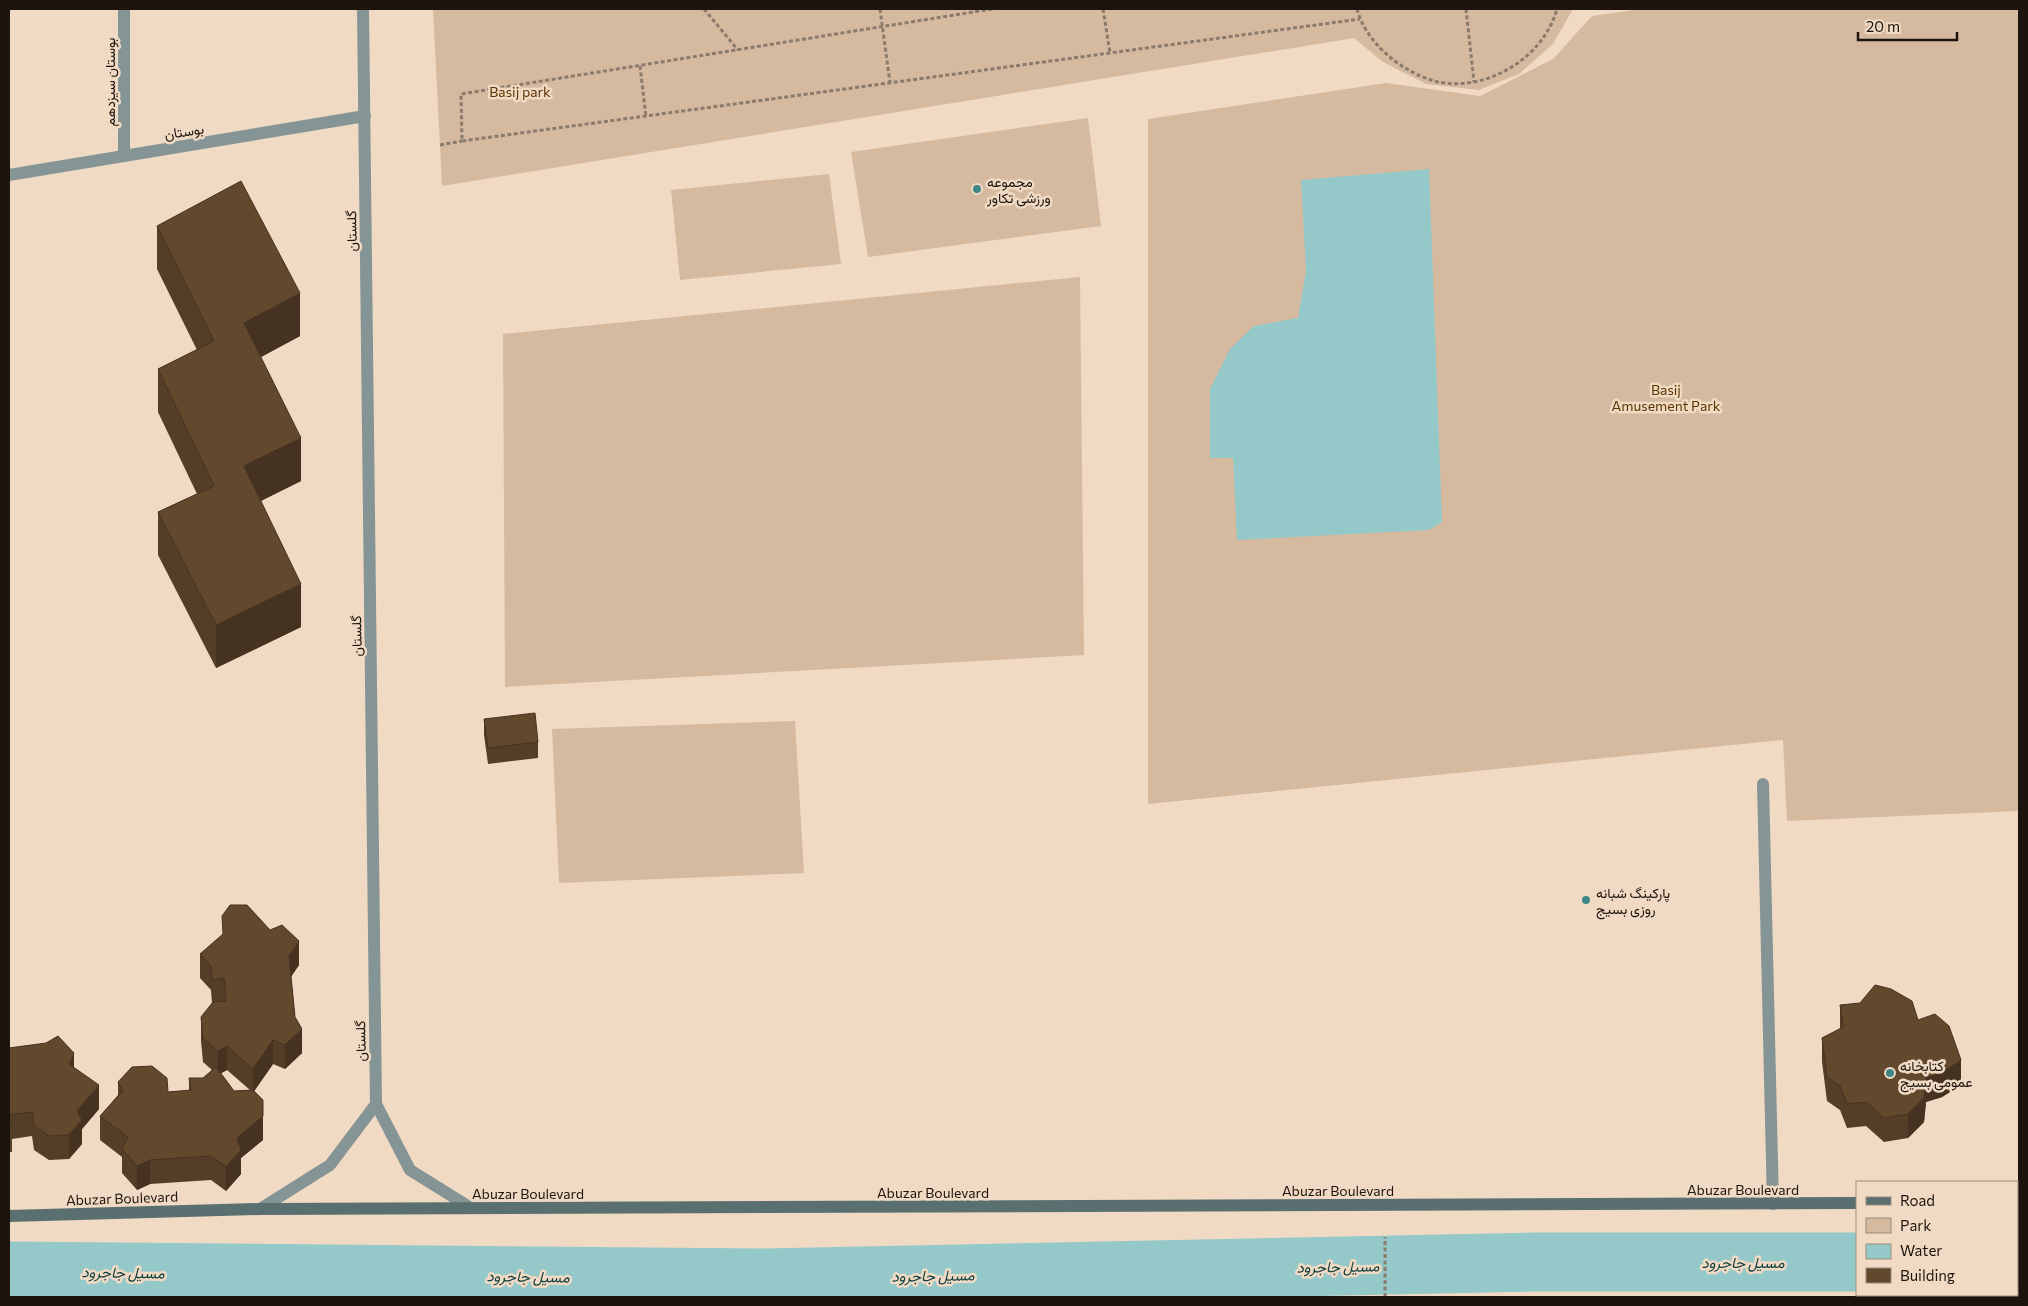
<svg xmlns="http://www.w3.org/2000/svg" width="2028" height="1306" font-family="Commissioner,Vazirmatn,sans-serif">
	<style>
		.green { fill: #d5baa0 }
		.water { fill: #95c9c9 }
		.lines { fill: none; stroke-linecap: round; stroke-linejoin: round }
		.river { stroke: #95c9c9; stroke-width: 59 }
		.path { stroke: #8b7b6c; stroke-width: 3; stroke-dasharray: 4 2.5; stroke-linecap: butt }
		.service { stroke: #859494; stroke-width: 12 }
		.minor { stroke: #859494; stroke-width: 12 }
		.tertiary { stroke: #859494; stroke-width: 12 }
		.secondary { stroke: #5a7070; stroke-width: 12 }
		.wall { fill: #543e27; fill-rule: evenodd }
		.shaded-wall { fill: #453220 }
		.building { fill: #62482d; stroke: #453220 }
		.poi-dot { fill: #3e8787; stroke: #f1dac4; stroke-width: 2 }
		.labels { text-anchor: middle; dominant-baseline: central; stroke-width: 5; stroke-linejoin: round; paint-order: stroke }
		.street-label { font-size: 14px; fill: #1d150d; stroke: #f1dac4 }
		.park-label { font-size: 14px; fill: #5d3500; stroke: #f1dac4 }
		.poi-label { font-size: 14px; fill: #1d150d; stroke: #f1dac4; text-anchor: start }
		.water-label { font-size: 15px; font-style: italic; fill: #0e3f3f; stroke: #f1dac4 }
	</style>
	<rect width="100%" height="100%" fill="#f1dac4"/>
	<g class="green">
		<polygon points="433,9 1573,9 1553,44 1519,74 1479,90 1426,84 1383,62 1354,38 442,186"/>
		<polygon points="1642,9 2019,9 2019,811 1787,821 1783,740 1148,804 1148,119 1386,83 1480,96 1553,59 1592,16"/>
		<polygon points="1088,118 1101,226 868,257 851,152"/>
		<polygon points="829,174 841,264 680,280 671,190"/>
		<polygon points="1080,277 1084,655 505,687 503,334"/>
		<polygon points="795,721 804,873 559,883 552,729"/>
	</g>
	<polygon class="water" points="1429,169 1442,522 1429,530 1237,540 1233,458 1210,458 1210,389 1230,349 1254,326 1298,318 1306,271 1301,180"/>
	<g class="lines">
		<g class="river">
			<polyline points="2017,1262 2019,1262"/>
			<polyline points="9,1271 764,1278 1534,1262 1857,1262"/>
		</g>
		<g class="path">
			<polyline points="704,9 738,50"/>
			<polyline points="880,9 890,83"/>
			<polyline points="992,9 461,94 462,141 1360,19"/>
			<polyline points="1103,9 1110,53"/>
			<path d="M1357,9C1362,28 1376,46 1391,58C1405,69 1421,78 1438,82C1488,92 1544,57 1557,9"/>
			<polyline points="1466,9 1474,82"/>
			<polyline points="640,66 646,117"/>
			<polyline points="440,145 462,141"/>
			<polyline points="1385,1297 1385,1237"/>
		</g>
		<polyline class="service" points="1763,784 1773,1204"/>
		<polyline class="minor" points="124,9 124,156"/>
		<g class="tertiary">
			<polyline points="9,175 365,116"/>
			<polyline points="376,1104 410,1170 471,1208"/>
			<polyline points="260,1209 330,1165 376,1104 363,9"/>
		</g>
		<g class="secondary">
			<polyline points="2017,1203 2019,1203"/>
			<polyline points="9,1216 260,1209 1857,1203"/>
		</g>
	</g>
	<g class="wall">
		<polygon points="157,226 300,336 261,357 301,481 261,501 301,627 216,668 158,555 158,512 197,494 158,412 158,369 197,350 157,269"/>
		<polygon points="484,719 538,742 538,758 488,764 484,735"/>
		<path d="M200,954L299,965L291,976L295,1017L302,1053L285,1069L273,1064L254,1091L263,1140L241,1158V1174L226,1191L211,1180L150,1184L137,1190L122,1173V1157L100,1140V1116L118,1095V1082L168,1092L189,1091V1078H203L212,1070L203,1062L201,1041V1017L212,1004L211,990L200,978ZM227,1070L250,1090L234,1091L221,1073Z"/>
		<polygon points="1840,1005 1918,1020 1961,1085 1942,1097 1926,1102 1924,1122 1908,1138 1884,1142 1866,1126 1847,1128 1840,1110 1827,1101 1822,1062 1822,1038 1840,1029"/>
		<polygon points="9,1048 74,1068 99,1109 82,1129 82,1144 69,1159 49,1160 34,1150 32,1136 12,1139 12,1152 9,1152"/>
	</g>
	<g class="shaded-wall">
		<polygon points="300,293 300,336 244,366 244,323"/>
		<polygon points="301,438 301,481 244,509 244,466"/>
		<polygon points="301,584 301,627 216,668 216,625"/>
		<polygon points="299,941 299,965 289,980 289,956"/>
		<polygon points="302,1029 302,1053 285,1069 285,1045"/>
		<polygon points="273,1040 273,1064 253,1093 253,1069"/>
		<polygon points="227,1046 227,1070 218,1075 218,1051"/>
		<polygon points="74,1053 74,1077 69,1064"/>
		<polygon points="1961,1060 1961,1085 1942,1097 1926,1102 1924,1122 1908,1138 1908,1114 1926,1078"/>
		<polygon points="99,1085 99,1109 82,1129 82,1144 69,1159 69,1135 77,1111"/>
		<polygon points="263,1116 263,1140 241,1158 241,1174 226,1191 226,1167 237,1138"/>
		<polygon points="150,1160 150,1184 137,1190 137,1166"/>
	</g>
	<g class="building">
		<polygon points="241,181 300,293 244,323 301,438 244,466 301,584 216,625 158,512 214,486 158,369 214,341 157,226"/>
		<polygon points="535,713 538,742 488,748 484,719"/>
		<polygon points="230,905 247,905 270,930 282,925 299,941 289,956 295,1017 302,1029 285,1045 273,1040 253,1069 227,1046 218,1051 203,1038 201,1017 213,1002 226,1001 224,978 212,980 211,966 200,954 223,934 222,916"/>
		<polygon points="1875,985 1891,989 1912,1001 1918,1020 1935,1014 1949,1026 1961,1060 1942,1073 1926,1078 1924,1098 1908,1114 1884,1118 1866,1102 1847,1104 1840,1086 1827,1077 1822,1038 1843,1027 1840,1005 1860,1003"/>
		<polygon points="58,1036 74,1053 69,1064 99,1085 77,1111 82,1120 69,1135 49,1136 34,1125 32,1112 9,1115 9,1048 46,1043"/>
		<polygon points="152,1066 167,1078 168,1092 191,1090 189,1078 203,1078 216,1067 234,1091 253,1090 263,1100 263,1116 237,1138 241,1150 226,1167 211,1156 150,1160 137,1166 122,1149 128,1137 100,1116 123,1091 118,1082 132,1067"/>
		<polygon points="9,1116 12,1128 9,1128"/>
	</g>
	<g class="poi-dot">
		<circle cx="977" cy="189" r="5"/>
		<circle cx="1586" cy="900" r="5"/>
		<circle cx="1890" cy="1073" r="5"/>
	</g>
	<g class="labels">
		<g class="street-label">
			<text transform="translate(109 82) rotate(-90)">بوستان سیزدهم</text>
			<text transform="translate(184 131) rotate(-9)">بوستان</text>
			<text transform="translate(351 231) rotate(-91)">گلستان</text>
			<text transform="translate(356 636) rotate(-91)">گلستان</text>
			<text transform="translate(360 1041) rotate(-91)">گلستان</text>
			<text x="1743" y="1189">Abuzar Boulevard</text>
			<text x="1338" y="1190">Abuzar Boulevard</text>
			<text x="933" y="1192">Abuzar Boulevard</text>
			<text x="528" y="1193">Abuzar Boulevard</text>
			<text transform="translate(122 1198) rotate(-2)">Abuzar Boulevard</text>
		</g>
		<g class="park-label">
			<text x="520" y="91">Basij park</text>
			<text x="1666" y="389">Basij<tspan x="1666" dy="16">Amusement Park</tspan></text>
		</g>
		<g class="poi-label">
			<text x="987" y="181">مجموعه<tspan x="987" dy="16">ورزشی تکاور</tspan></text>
			<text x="1596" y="892">پارکینگ شبانه<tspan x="1596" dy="16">روزی بسیج</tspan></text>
			<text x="1900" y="1065">کتابخانه<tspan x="1900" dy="16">عمومی بسیج</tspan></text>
		</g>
		<g class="water-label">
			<text x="1743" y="1262">مسیل جاجرود</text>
			<text transform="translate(1338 1266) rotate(-1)">مسیل جاجرود</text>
			<text transform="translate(123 1272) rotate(1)">مسیل جاجرود</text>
			<text transform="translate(933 1275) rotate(-1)">مسیل جاجرود</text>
			<text transform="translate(528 1276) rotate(1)">مسیل جاجرود</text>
		</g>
	</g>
	<rect width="2028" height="1306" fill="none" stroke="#1d150d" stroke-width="20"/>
	<rect x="1856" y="1181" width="162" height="115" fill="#f1dac4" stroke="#9c8b7b"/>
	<rect x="1866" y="1197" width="25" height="8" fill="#5a7070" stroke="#9c8b7b"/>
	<text x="1900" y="1206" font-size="15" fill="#1d150d">Road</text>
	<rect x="1866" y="1218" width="25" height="15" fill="#d5baa0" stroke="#9c8b7b"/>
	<text x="1900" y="1231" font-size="15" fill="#1d150d">Park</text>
	<rect x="1866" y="1244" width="25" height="15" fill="#95c9c9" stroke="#9c8b7b"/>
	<text x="1900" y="1256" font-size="15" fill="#1d150d">Water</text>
	<rect x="1866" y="1268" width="25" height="15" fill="#62482d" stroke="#9c8b7b"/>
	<text x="1900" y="1281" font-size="15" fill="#1d150d">Building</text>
	<path d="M1858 32v8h99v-8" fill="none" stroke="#1d150d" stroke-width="2.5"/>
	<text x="1866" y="32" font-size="15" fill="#1d150d" stroke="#f1dac4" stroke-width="4" paint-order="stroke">20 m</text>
</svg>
